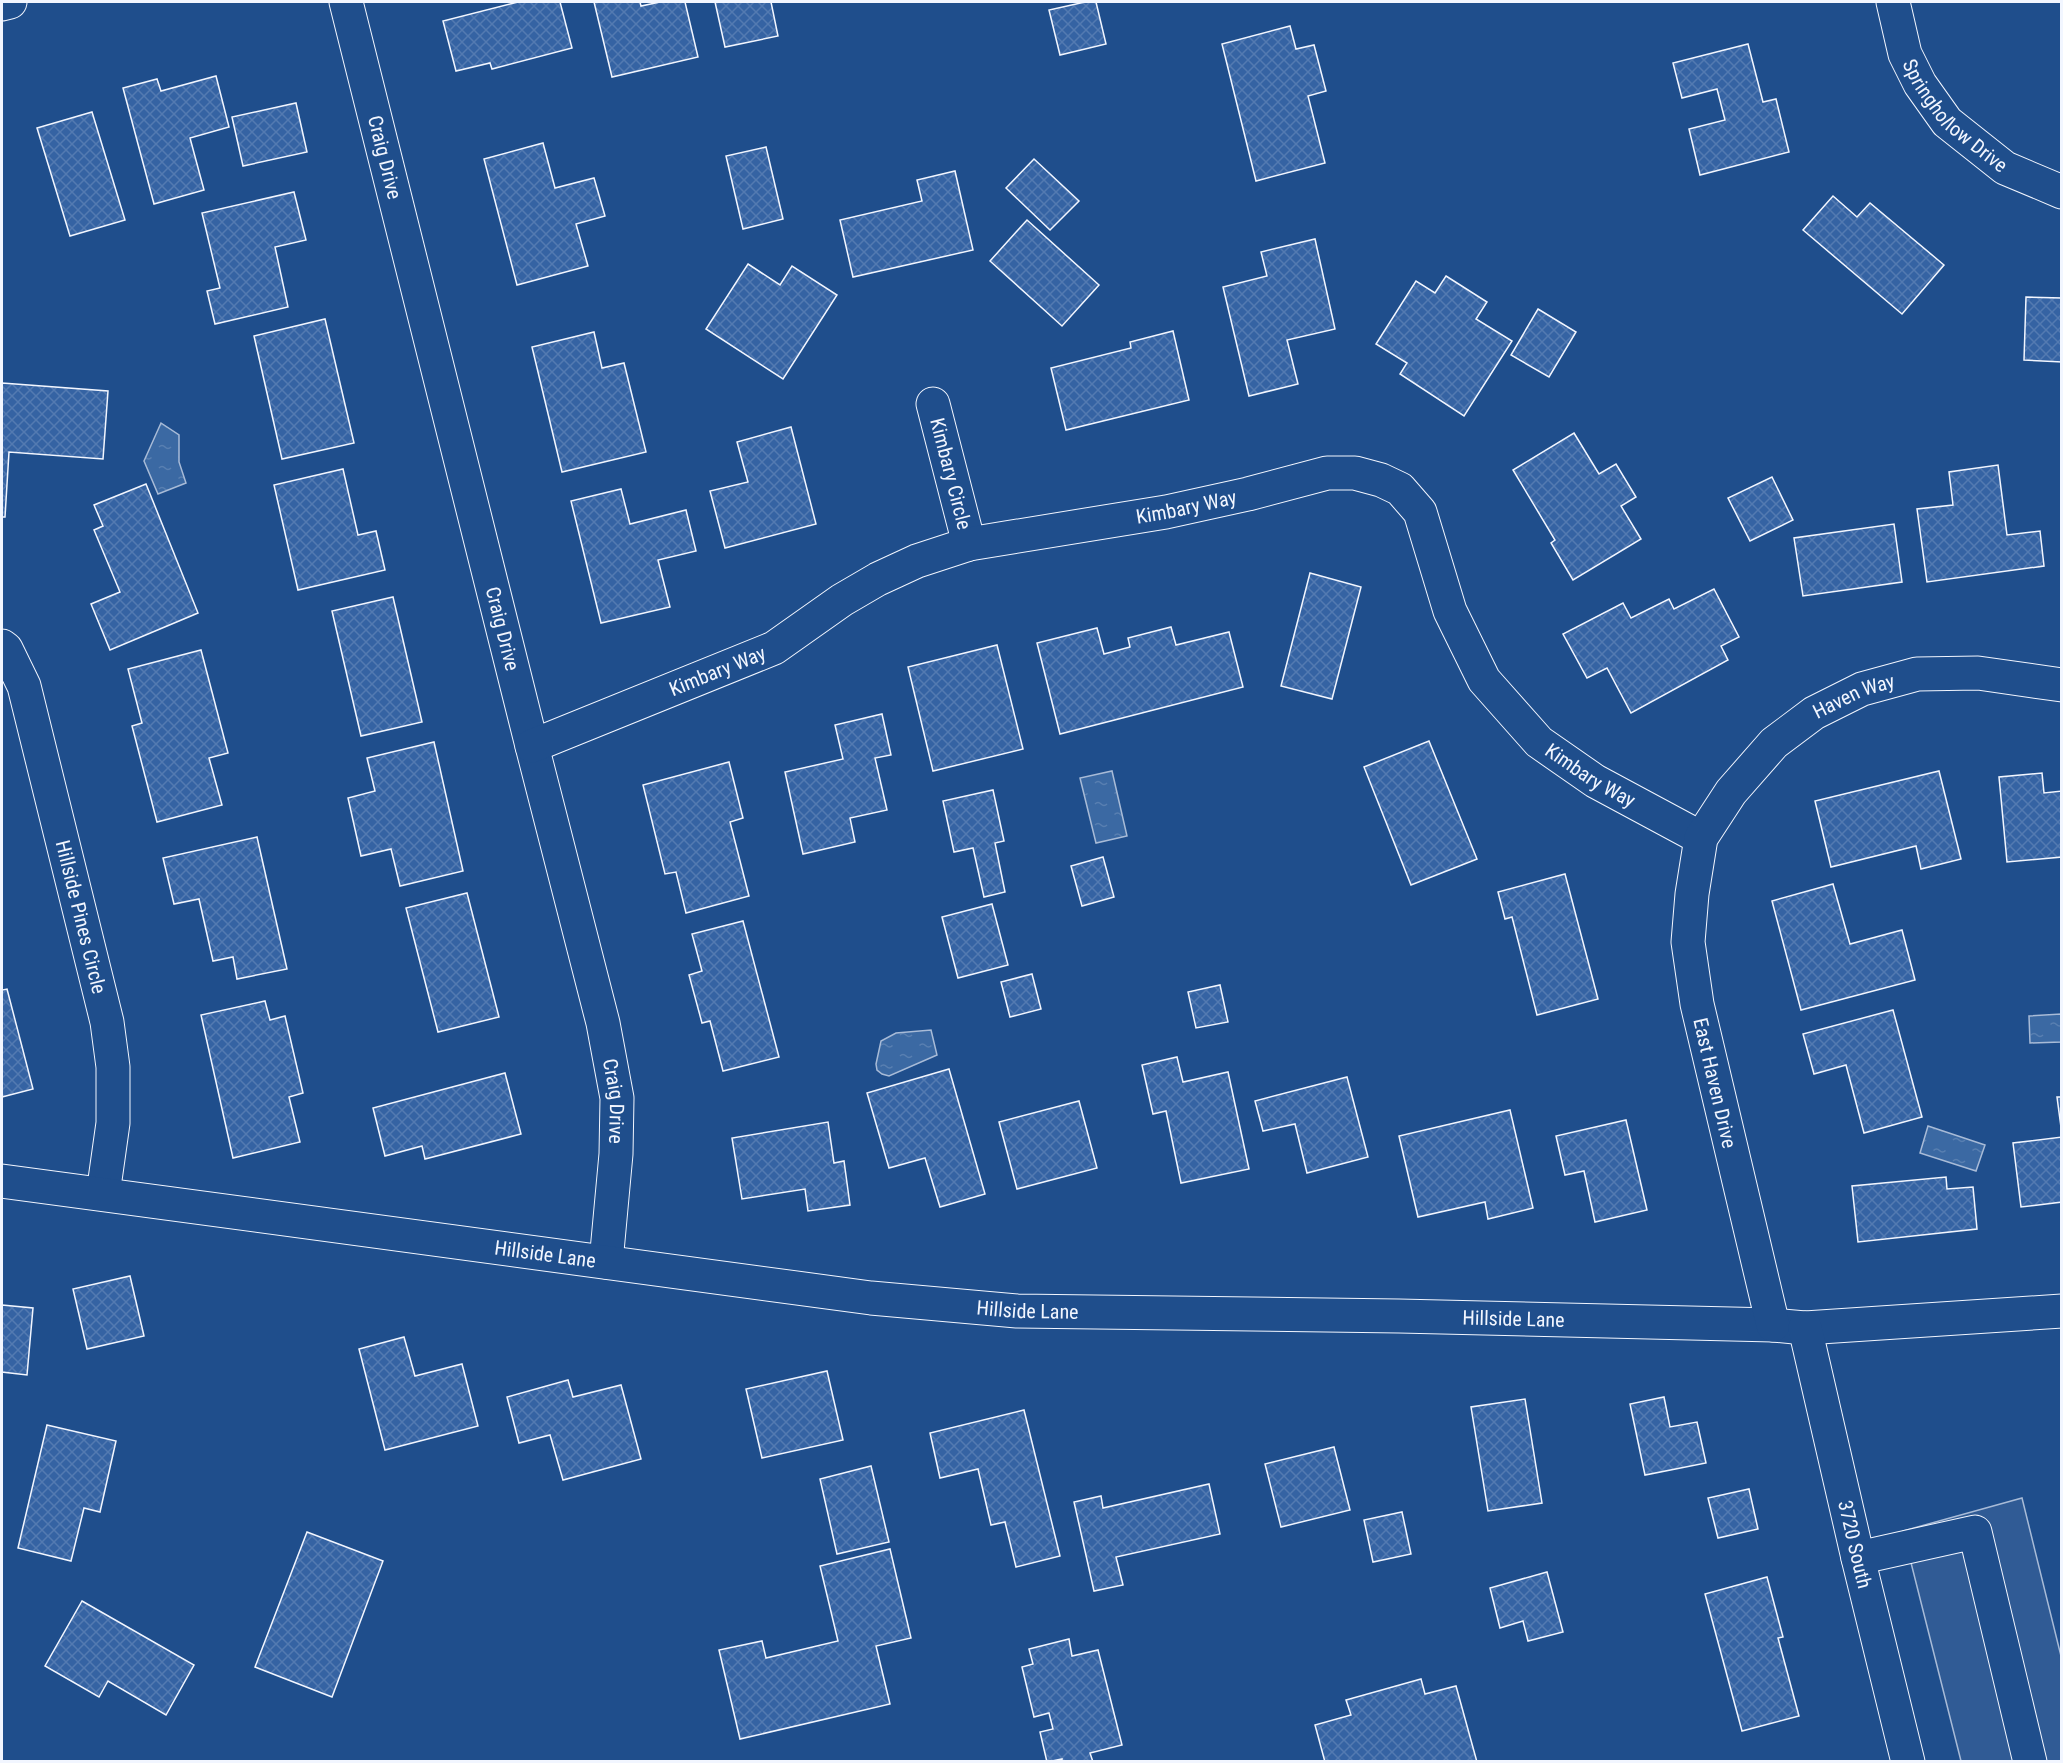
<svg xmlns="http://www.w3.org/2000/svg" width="2063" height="1763" font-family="'Roboto Condensed',sans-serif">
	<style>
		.parking { fill: #305b95; stroke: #a8bbd7; stroke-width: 1.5 }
		.water { fill: url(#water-ripples); stroke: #a8bbd7; stroke-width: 1.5 }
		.building { fill: url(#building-cross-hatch); stroke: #f2f6ff; stroke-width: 1.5 }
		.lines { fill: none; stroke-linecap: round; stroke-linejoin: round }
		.minor-casing { stroke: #f2f6ff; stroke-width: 35 }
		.minor { stroke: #1f4e8c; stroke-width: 33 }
		.labels { text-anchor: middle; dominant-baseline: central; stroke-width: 4.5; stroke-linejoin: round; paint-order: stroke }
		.street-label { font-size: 20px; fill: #f2f6ff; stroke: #1f4e8c }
	</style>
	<defs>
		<pattern id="water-ripples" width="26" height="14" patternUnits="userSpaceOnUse" patternTransform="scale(1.5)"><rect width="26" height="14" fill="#3b69a3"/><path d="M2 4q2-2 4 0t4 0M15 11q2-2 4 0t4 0" fill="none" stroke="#587fb1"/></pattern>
		<pattern id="building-cross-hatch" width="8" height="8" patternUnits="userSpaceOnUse" patternTransform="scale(1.5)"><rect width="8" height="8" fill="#3563a3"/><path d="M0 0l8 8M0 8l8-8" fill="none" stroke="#537ab1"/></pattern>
	</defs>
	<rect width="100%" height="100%" fill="#1f4e8c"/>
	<polygon class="parking" points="2022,1498 2061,1656 2061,1761 1961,1761 1903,1531"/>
	<g class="water">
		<polygon points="161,423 179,435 179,462 186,483 158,494 144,461"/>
		<polygon points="1112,771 1127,836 1096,843 1080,778"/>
		<polygon points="2061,1014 2061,1042 2030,1043 2029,1016"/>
		<polygon points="931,1030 937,1055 889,1076 882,1074 877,1070 876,1064 881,1041 896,1033"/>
		<polygon points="1928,1126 1985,1145 1976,1171 1920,1153"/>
	</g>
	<g class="building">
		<polygon points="518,2 560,2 572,48 492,69 490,63 456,71 443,21"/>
		<polygon points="594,2 640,2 641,6 660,2 685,2 698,57 612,77"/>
		<polygon points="715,2 771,2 778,36 725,47"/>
		<polygon points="1085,2 1096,2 1106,44 1060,55 1049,10"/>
		<polygon points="1290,26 1296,49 1314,45 1326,91 1308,96 1325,163 1256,181 1222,44"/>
		<polygon points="1748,44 1763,102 1776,99 1789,152 1700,175 1689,129 1725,120 1717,89 1682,98 1673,63"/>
		<polygon points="216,76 229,127 190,138 204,190 154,204 123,88 157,79 161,91"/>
		<polygon points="296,103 307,152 243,166 232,117"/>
		<polygon points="92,112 125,220 70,236 37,128"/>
		<polygon points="543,143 555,188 594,178 605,216 576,224 588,266 517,285 484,159"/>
		<polygon points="766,147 783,219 743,229 726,156"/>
		<polygon points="1034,159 1079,201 1050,230 1006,188"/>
		<polygon points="955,171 973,250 853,277 840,220 922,201 917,180"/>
		<polygon points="294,192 306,240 275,247 288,307 215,324 207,291 220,288 202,213"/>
		<polygon points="1833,196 1857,217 1870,203 1944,265 1902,314 1803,230"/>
		<polygon points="1027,220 1099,285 1062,326 990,261"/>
		<polygon points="1315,239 1335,329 1287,340 1298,384 1249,396 1223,287 1267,276 1261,252"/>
		<polygon points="748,264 780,285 792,266 837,295 783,379 706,329"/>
		<polygon points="1446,276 1487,302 1476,319 1512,341 1464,416 1400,374 1407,363 1376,344 1416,281 1435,293"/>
		<polygon points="2026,297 2062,298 2062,362 2024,360"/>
		<polygon points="1538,309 1576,332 1549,377 1511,355"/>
		<polygon points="325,319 354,443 282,459 254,336"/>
		<polygon points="1173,331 1189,400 1066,430 1051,368 1131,348 1130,342"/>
		<polygon points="594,332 602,368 624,363 646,452 562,472 532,347"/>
		<polygon points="2,383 108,391 103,459 9,452 5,517 2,517"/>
		<polygon points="791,427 816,524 725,548 710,491 748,482 737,442"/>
		<polygon points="1574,433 1599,474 1616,464 1636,497 1621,506 1641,539 1573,580 1551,543 1555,540 1513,470"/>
		<polygon points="1998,465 2007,535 2040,531 2044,566 1927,582 1917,509 1953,505 1949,472"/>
		<polygon points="343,469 358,535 376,531 385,570 298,590 274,485"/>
		<polygon points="1772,477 1793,520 1750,541 1728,498"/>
		<polygon points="146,484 198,613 110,650 91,604 120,592 94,530 103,526 94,505"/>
		<polygon points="621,489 630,524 686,510 696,551 658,560 670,607 601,623 571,501"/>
		<polygon points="1894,524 1902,582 1803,596 1794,538"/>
		<polygon points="1310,573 1361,587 1332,699 1281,686"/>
		<polygon points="1714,589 1739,637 1721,646 1728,660 1631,713 1607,668 1587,678 1563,634 1623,603 1631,618 1669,599 1674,609"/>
		<polygon points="393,597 422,722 361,736 332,611"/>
		<polygon points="1171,627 1176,645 1229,632 1243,687 1060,734 1037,643 1097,628 1104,654 1130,647 1128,638"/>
		<polygon points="997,645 1023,749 933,771 908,667"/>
		<polygon points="201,650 228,753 209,758 222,805 157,822 132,726 142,723 128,669"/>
		<polygon points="882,714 891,755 875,758 887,810 850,818 855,842 803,854 785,772 843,759 835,725"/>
		<polygon points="1429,741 1477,859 1411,885 1364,767"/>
		<polygon points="434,742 463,871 400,886 391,849 361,856 348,798 375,791 367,758"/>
		<polygon points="729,762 743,818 730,822 749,896 686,913 676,872 665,874 643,785"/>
		<polygon points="1939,771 1961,859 1921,869 1916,846 1831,867 1815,801"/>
		<polygon points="2042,773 2044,793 2062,791 2062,857 2007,862 1999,777"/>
		<polygon points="993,790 1004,841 995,843 1005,892 984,897 973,848 954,852 943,801"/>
		<polygon points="257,837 287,969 237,979 233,957 213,961 199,899 174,904 163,858"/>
		<polygon points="1103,857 1114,897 1082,906 1071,866"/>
		<polygon points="1565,874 1598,999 1537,1015 1512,917 1505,919 1498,892"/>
		<polygon points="1833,884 1850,944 1902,930 1915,980 1801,1010 1772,901"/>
		<polygon points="467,893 499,1017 438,1032 406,908"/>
		<polygon points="992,904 1008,965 958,978 942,917"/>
		<polygon points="743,921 779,1057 723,1071 710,1021 702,1023 689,975 702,971 692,934"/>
		<polygon points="1032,974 1041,1009 1010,1017 1001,982"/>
		<polygon points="1220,985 1228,1022 1196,1028 1188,992"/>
		<polygon points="7,989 33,1089 2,1097 2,990"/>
		<polygon points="265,1001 270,1020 285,1016 303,1093 289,1097 300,1142 233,1158 201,1015"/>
		<polygon points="1893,1010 1922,1117 1864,1133 1846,1065 1814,1074 1803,1034"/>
		<polygon points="1177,1057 1183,1082 1228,1072 1249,1169 1181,1183 1166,1111 1153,1114 1142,1065"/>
		<polygon points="949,1069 985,1194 940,1207 925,1158 889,1168 867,1093"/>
		<polygon points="505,1073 521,1134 425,1159 422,1146 385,1156 373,1108"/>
		<polygon points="1347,1077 1368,1157 1307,1173 1295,1124 1263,1131 1255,1101"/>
		<polygon points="2057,1097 2062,1097 2062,1135"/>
		<polygon points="1079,1101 1097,1168 1017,1189 999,1122"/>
		<polygon points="1510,1110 1533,1208 1488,1219 1485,1202 1418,1217 1399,1136"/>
		<polygon points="1626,1120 1647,1210 1595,1222 1584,1171 1565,1175 1556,1136"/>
		<polygon points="828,1122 834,1163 844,1161 850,1205 808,1211 805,1189 742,1199 732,1138"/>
		<polygon points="2062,1137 2062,1202 2021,1207 2013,1143"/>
		<polygon points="1946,1177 1947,1189 1973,1187 1977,1229 1858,1242 1852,1186"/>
		<polygon points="130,1276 144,1336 87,1349 73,1289"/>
		<polygon points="2,1305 33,1308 27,1375 2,1372"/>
		<polygon points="404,1337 415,1376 462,1364 478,1426 385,1450 359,1349"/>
		<polygon points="827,1371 843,1440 762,1458 746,1389"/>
		<polygon points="568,1380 573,1397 621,1385 641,1459 563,1480 550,1435 519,1443 507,1397"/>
		<polygon points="1664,1397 1670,1427 1697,1422 1706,1463 1645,1475 1630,1404"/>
		<polygon points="1525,1399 1542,1503 1488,1511 1471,1407"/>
		<polygon points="1024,1410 1060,1556 1016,1567 1005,1522 991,1525 978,1469 940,1478 930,1433"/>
		<polygon points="47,1425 116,1441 100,1512 84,1508 71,1561 18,1548"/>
		<polygon points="1334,1447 1350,1510 1281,1527 1265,1464"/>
		<polygon points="871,1466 889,1542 837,1554 820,1479"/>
		<polygon points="1209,1484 1220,1534 1116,1557 1123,1585 1094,1591 1074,1502 1101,1496 1103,1508"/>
		<polygon points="1749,1489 1758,1529 1718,1538 1708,1498"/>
		<polygon points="1402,1512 1411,1554 1373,1562 1364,1520"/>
		<polygon points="307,1532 383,1561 332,1697 255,1667"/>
		<polygon points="890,1549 911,1638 876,1646 890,1704 740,1739 719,1650 762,1641 766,1658 838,1641 820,1566"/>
		<polygon points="1547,1572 1563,1632 1528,1641 1523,1621 1500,1628 1490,1588"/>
		<polygon points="1767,1577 1783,1637 1778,1638 1799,1716 1742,1731 1705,1594"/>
		<polygon points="82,1601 194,1665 166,1715 108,1681 99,1697 45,1666"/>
		<polygon points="1069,1639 1072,1656 1098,1650 1122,1745 1090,1753 1093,1762 1062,1762 1062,1759 1047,1762 1040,1732 1053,1729 1049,1713 1034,1717 1022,1667 1033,1664 1029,1649"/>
		<polygon points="1421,1679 1425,1694 1456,1686 1477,1762 1325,1762 1315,1725 1351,1715 1346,1700"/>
	</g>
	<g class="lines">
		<g class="minor-casing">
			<g id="minor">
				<path id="s1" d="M346,2L532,746L603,1023L617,1098L616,1154L606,1262"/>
				<path id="s2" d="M1893,2L1905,54L1920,84L1947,122L2005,168L2062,192"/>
				<polyline points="2,4 10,2"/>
				<path id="s3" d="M933,404L969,544"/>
				<path id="s4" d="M2,646L6,649L24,686L107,1022L113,1067V1123L103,1194"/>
				<path id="s5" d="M532,746L774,648L842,600L878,579L917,561L969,544L1166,512L1248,494L1327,473H1355L1381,480L1400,489L1420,512L1450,611L1484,680L1539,742L1595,781L1701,838"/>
				<path id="s6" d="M2,1181L871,1298L1017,1311L1399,1316L1773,1325L1805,1328L2062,1311"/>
				<path id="s7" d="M1773,1325L1697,1004L1688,942L1692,894L1701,838L1731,792L1774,743L1814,713L1862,689L1917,674L1978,673L2062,685"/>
				<path id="s8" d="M1805,1328L1858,1558L1908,1762"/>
				<polyline points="1858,1558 1975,1532 2030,1762"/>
			</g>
		</g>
		<use href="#minor" class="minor"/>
	</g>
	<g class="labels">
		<g class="street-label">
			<text stroke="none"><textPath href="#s2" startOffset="134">Springhollow Drive</textPath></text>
			<text stroke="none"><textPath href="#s1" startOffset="160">Craig Drive</textPath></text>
			<text stroke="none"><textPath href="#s3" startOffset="72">Kimbary Circle</textPath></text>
			<text stroke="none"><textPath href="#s5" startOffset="704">Kimbary Way</textPath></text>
			<text stroke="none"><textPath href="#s1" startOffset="646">Craig Drive</textPath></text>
			<text stroke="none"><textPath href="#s5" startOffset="200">Kimbary Way</textPath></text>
			<text stroke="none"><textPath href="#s7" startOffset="711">Haven Way</textPath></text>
			<text stroke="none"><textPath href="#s5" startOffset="1280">Kimbary Way</textPath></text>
			<text stroke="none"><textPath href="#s4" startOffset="284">Hillside Pines Circle</textPath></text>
			<text transform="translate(1715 1083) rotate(77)">East Haven Drive</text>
			<text stroke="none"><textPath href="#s1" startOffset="1132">Craig Drive</textPath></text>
			<text stroke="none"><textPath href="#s6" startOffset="548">Hillside Lane</textPath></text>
			<text stroke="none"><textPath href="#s6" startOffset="1034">Hillside Lane</textPath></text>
			<text stroke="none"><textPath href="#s6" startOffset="1520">Hillside Lane</textPath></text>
			<text stroke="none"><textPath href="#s8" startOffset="222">3720 South</textPath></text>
		</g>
	</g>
	<rect width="2063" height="1763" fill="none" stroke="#f2f6ff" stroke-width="6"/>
</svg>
